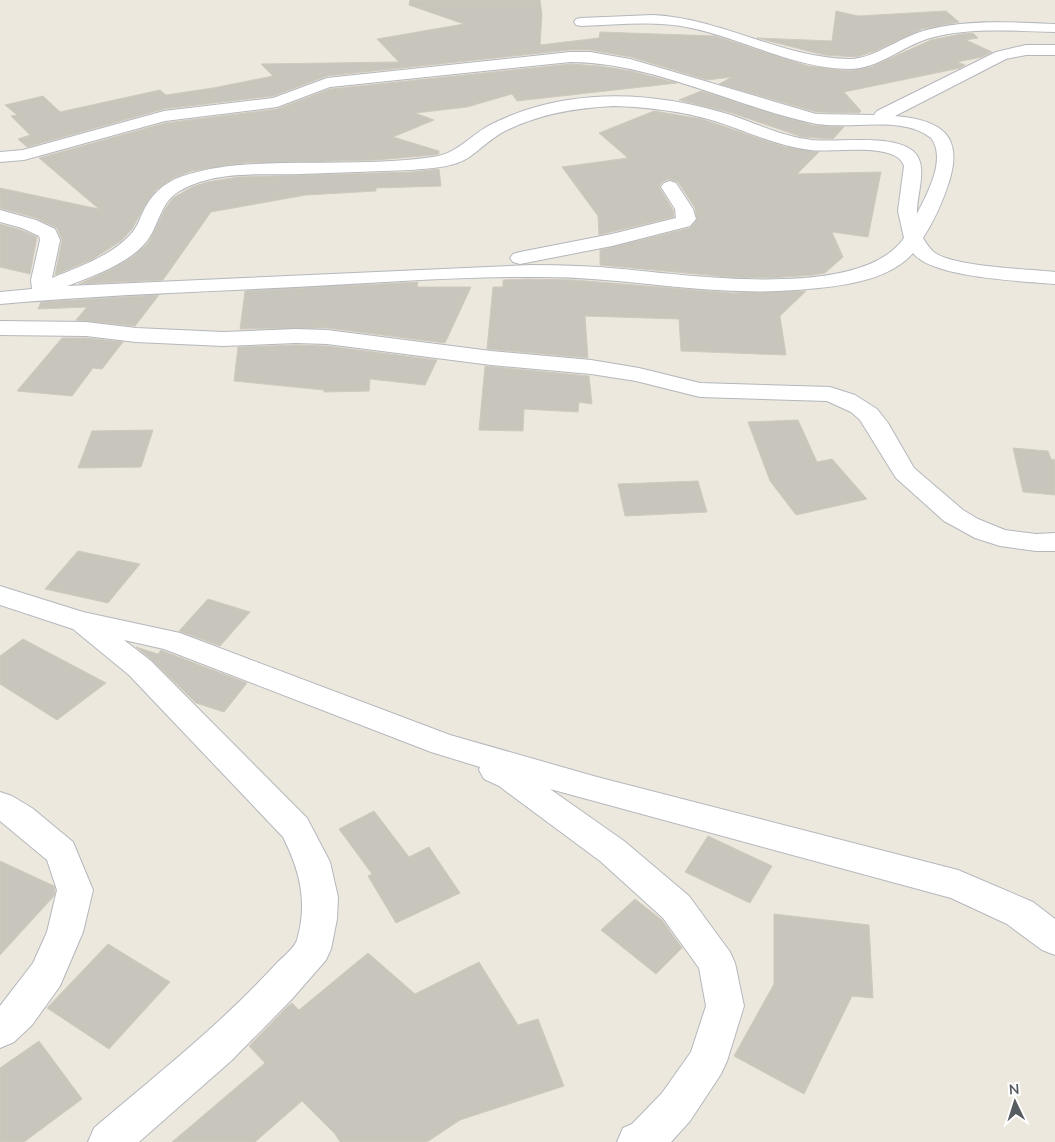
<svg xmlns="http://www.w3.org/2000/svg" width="1055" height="1142" font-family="'Nunito Sans',sans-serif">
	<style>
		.building { fill: #c8c5bd; stroke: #d0cabd }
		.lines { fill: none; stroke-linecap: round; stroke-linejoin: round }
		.minor-casing { stroke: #b4b7bc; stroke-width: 2 }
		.minor { fill: #fff; fill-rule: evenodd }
	</style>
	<rect width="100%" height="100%" fill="#ece8de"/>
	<g class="building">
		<polygon points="410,0 540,0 542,15 540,45 599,38 600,32 715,36 808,66 849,71 871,67 931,40 961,34 973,33 978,38 966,40 992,52 982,57 957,62 965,65 960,68 844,92 861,111 859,113 816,112 719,84 732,77 707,80 631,57 590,50 570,50 327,76 273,96 164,109 27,147 18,139 30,135 11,116 17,115 5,105 43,96 60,112 160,90 166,95 213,88 273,76 261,64 399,62 377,39 464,24 409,5"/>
		<polygon points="836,11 858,16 946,11 959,22 922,29 875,51 857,57 824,55 757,38 832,41"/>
		<polygon points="570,64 600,66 631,71 677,83 517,101 512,94 467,107 415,113 434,120 393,137 439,151 439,154 433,155 377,160 244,163 192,171 173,178 156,190 144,207 132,229 121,241 93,259 55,275 62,240 57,228 36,218 0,208 0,188 99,209 39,158 165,123 277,109 330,89"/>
		<polygon points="701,91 812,125 844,127 833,139 802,137 732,113 679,100"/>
		<polygon points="654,111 702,119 785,147 819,152 797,174 881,172 868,237 832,232 843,257 825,273 813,275 772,278 729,277 600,265 600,250 690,228 697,220 695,208 678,182 669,179 662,182 659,187 673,210 674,217 599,235 598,216 562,167 628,158 599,133"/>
		<polygon points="439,169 441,186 376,188 376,191 306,195 211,212 163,280 79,284 110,270 131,258 148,243 165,209 173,198 192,187 207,182 239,177 412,172"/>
		<polygon points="0,224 21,230 37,237 30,274 0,267"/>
		<polygon points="528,279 574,280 732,293 806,291 780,316 786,355 681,351 679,319 585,316 588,358 487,349 493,287 503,287 503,280"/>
		<polygon points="418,282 417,287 471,287 445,343 327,328 240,329 245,291"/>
		<polygon points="159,295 135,326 76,320 87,307 38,309 41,302"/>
		<polygon points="62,338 86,338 123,342 102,369 93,368 72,396 17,391"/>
		<polygon points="296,345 327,346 437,360 425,385 370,379 369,391 324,392 324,390 234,381 238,347"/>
		<polygon points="485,366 589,376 592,404 579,402 578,412 524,409 523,431 479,430"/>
		<polygon points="798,420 817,462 832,459 867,499 796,515 770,481 748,422"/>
		<polygon points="153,430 141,467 78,468 92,431"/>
		<polygon points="1013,448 1048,451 1051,459 1055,460 1055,495 1023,492"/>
		<polygon points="698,481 707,512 625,516 618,484"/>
		<polygon points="78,551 140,564 108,603 45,589"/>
		<polygon points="208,599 250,612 220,646 179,631"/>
		<polygon points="23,639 106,683 57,720 0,684 0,656"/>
		<polygon points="136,647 158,654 161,650 163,651 247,683 224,712 196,703 152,660"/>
		<polygon points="374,811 409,857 429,847 460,893 396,923 368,876 372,874 339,829"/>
		<polygon points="708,836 772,866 750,903 685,872"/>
		<polygon points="0,861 54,886 55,890 54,896 0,955"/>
		<polygon points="635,899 662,920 682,948 656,974 601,930"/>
		<polygon points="774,914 869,925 873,998 852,996 804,1094 734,1056 774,984"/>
		<polygon points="108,944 170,982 109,1049 47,1008"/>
		<polygon points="368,953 415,994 479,962 518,1025 538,1019 564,1086 460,1120 427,1142 340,1142 335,1134 302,1101 255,1142 172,1142 265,1063 249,1046 287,1007 292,1003 299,1010"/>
		<polygon points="39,1041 82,1099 24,1142 0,1142 0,1068"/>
	</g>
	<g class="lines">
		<g class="minor-casing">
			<g id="minor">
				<path d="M653,15C721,18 781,58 849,59C871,60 899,38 923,31C965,19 1011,22 1055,24V32C1014,31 970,27 930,38C902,46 879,69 849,69C793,68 744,39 691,28C655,20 617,25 581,26L576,25L574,22L576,19L581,18Z"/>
				<path d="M1026,45H1055V55H1026L1006,59L895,116C941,120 965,135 948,185C942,203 934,221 923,238C926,243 930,249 935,253C956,267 1028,269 1055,272V284C1022,281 932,278 913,253C887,283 834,287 796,290C711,297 627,277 542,277C461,276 377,283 296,287C197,292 99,295 0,304V292L32,289L31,280L40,240L39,236L22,228L0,222V210L36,220L55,229L60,240L52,278C78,267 111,256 130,235C136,229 139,221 142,214C150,196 162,184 180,177C214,165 248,164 283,163C333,162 384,164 433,157C456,154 469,137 488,126C513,113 541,104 568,100C622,91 679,99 731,115C757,124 784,137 812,140C838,143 894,133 914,152C929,166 916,195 917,214C927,194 947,159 931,138C902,114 847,131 812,123C734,106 651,62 570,62L330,87L277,107L165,121L24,160L0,162V152L23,150L164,111L273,98L327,78L570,52H590L630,59L816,114L874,115L877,111L996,52ZM613,106C647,107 681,111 715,121C746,131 777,146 810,150C831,153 897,141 904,166L898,211L904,238C861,301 689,275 622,269C592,266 562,265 531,265L67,286C93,276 128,264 146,242C159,226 160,203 178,192C213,170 263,175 302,174C338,173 375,171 412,170C430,168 452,168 468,158C481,149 491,138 505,131C539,114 575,108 613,106Z"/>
				<polygon points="670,181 676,183 693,209 696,219 690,226 612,246 520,264 513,262 510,258 513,254 520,252 612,234 676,218 675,209 661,187 664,183"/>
				<polygon points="0,321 86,322 136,328 223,332 296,329 327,330 491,351 591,360 639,368 700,383 830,387 855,395 877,409 888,423 914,468 963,510 978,519 1005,530 1036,534 1055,533 1055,551 1036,551 1000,546 975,538 944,521 896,478 860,420 851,412 827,401 700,397 636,381 591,374 491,365 327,344 296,343 223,346 136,342 86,336 0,335"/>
				<path d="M0,586L83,612L180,633L450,735L597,777L958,870L1033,902L1055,919V955L1042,950L1007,924L951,898L550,789L624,841L689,896L730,952L735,963L744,1006L727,1061L721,1074L690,1121L671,1142H617L623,1128L632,1124L662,1093L691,1052L706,1006L699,968L663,918L600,861L499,786L484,779L479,770L480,767L431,752L164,649L124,640L151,661L307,818L330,862L338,897L337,919L331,949L326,960L292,999L232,1060L139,1142H88L94,1128C156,1075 220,1025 275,965C281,958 294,949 297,940C308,902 300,871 283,837L129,675L73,629L0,605Z"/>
				<polygon points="0,792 12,796 32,808 73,842 93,890 83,932 60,986 32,1025 14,1042 0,1048 0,1006 33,963 47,932 57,890 47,860 0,821"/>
			</g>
		</g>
		<use href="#minor" class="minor"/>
	</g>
	<g transform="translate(1015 1102) rotate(356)" stroke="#ffffff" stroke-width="4" paint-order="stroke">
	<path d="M0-4L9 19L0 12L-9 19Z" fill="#575c60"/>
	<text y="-8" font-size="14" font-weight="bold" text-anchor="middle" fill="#575c60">N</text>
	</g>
</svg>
